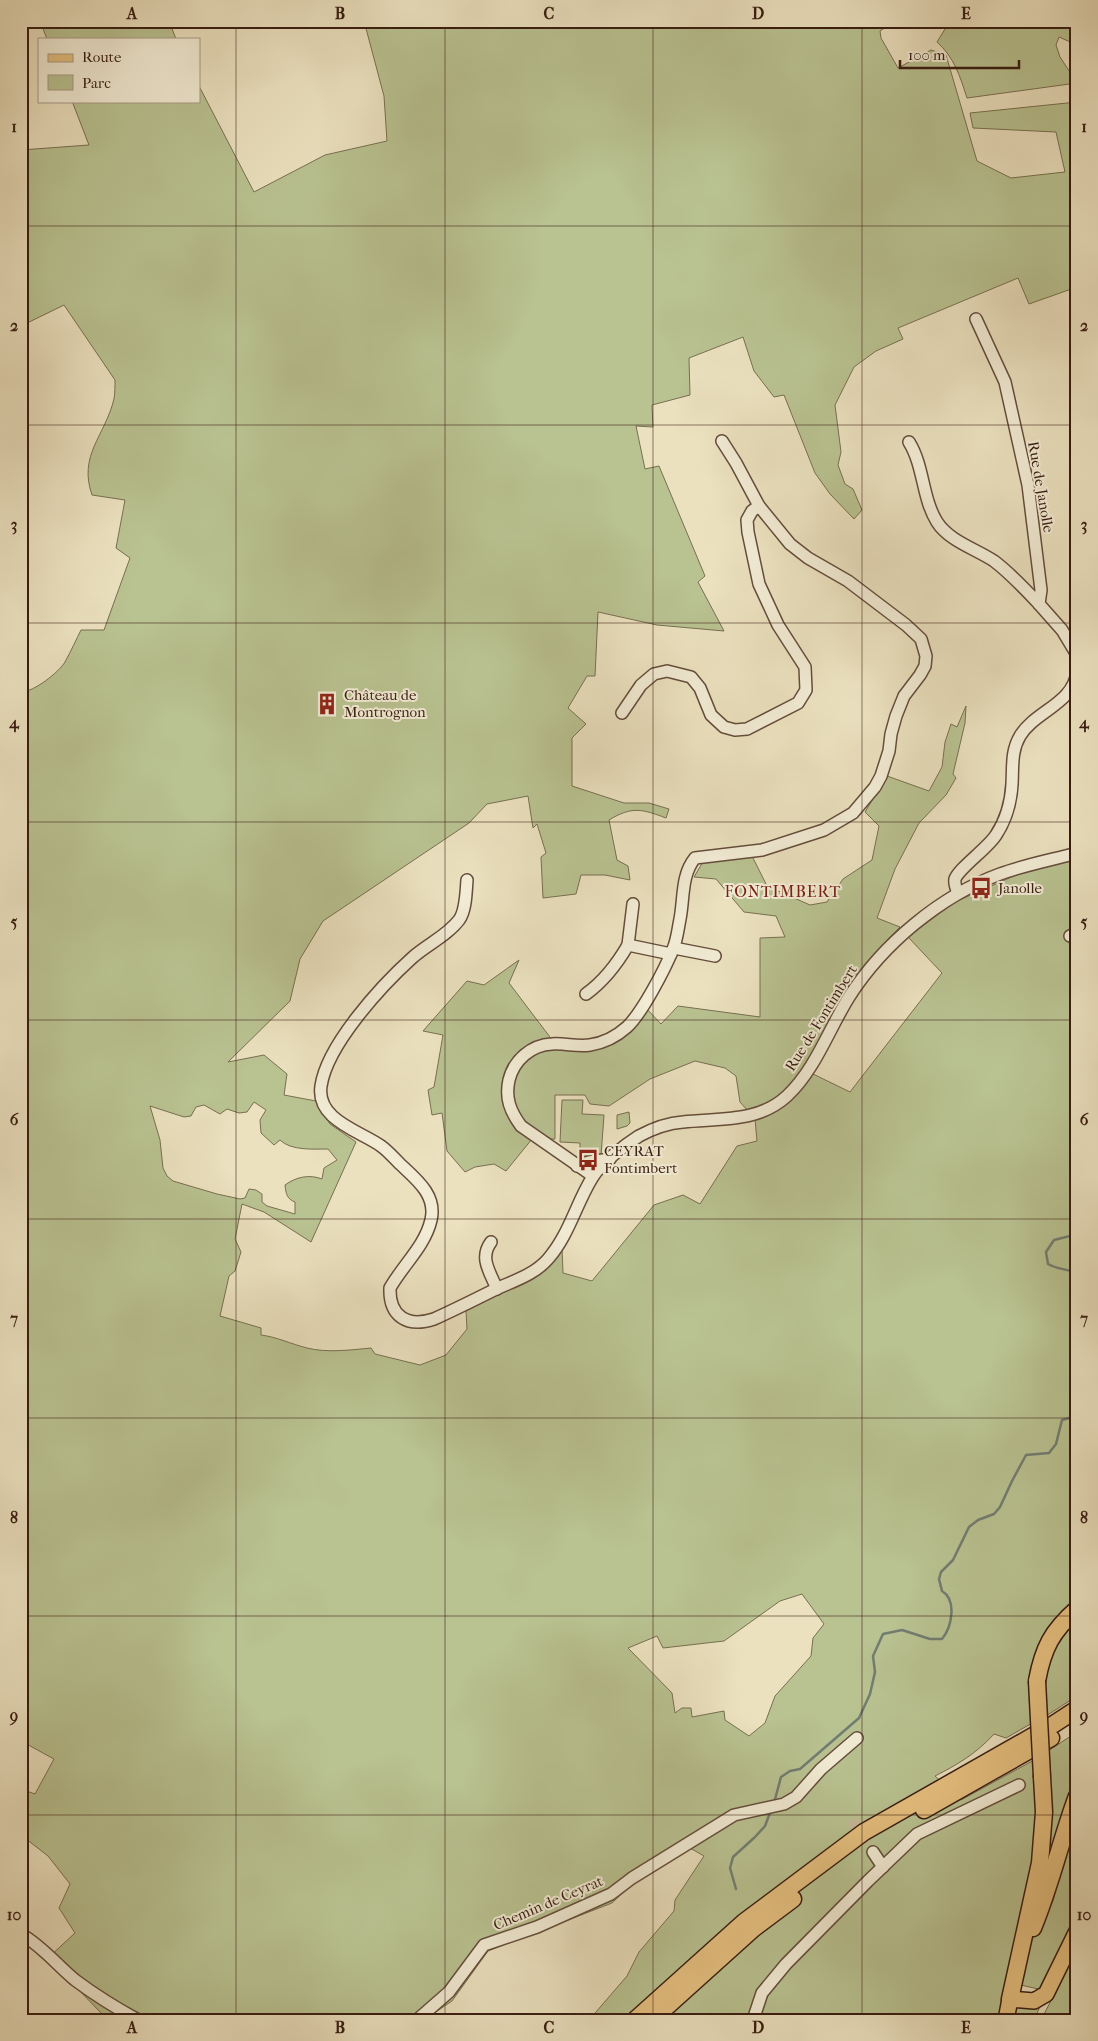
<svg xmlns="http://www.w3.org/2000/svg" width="1098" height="2041" font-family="'IM FELL French Canon',serif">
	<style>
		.green { fill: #b9c291; stroke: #786f51; fill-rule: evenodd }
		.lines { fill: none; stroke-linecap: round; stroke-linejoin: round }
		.stream { stroke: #727d71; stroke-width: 2.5 }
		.minor-tunnel { stroke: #c7ba9c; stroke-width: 11; stroke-dasharray: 11 5.5; stroke-linecap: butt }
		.minor-casing { stroke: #654d3c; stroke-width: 14 }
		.major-casing { stroke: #381c11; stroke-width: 18 }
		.highway-casing { stroke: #381c11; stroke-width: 19 }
		.minor { stroke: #f2ecd5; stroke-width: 11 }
		.major { stroke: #e6c080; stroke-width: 15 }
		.highway { stroke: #e6c080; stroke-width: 16 }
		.highway-bridge-casing { stroke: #381c11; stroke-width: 19; stroke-linecap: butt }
		.highway-bridge { stroke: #e6c080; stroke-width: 16 }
		.grid { fill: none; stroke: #381c11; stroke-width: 1; stroke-opacity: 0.55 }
		.labels { text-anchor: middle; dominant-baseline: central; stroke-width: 4; stroke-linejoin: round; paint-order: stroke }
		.street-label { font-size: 15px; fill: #381c11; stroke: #f2ecd5 }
		.poi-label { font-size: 15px; fill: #381c11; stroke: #f2ecd5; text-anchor: start }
		.neighbourhood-label { font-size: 16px; letter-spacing: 1px; fill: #7a1f14; stroke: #f2ecd5 }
		.neatline { fill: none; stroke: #381c11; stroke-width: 2 }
		.grid-label { font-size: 16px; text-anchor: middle; font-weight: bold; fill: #381c11 }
	</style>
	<rect width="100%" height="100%" fill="#ebe1bf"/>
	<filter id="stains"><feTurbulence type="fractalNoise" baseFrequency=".004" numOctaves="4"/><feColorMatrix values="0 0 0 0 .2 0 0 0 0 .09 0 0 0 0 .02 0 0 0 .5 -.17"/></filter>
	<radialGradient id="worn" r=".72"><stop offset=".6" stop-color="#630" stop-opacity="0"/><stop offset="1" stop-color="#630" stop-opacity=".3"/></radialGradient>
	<g class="green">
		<polygon points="40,21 169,21 176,39 47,39"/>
		<path d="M364,21H712L718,25L722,21H866L870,26L875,21H895L880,31L881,38L898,68L931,50L946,55L977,161L1011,178L1065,172L1056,132L973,128L970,113L1077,102V287L1029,304L1018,278L898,328L903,339L876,351L854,367L835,405L841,452L838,465L845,484L853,489L862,510L854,519L830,494L815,473L784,395L774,397L754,371L743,337L689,358L690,395L652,405L653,427L636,426L645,469L659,466L705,576L698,582L724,631L657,625L598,612L595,676H587L568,708L586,724L572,738V786L624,803H649L669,809L666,818C642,809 632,806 609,820L617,860L628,866L630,880L605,875H581L576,894L543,898L541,857L546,853L537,824L533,828L528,796L487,804L469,823L323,921L300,959L290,1001L228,1062L264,1055L287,1074L284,1095L316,1101L330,1124L356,1142L311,1242L264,1212L242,1204L235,1239L241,1252L235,1271L229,1276L220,1316L261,1328V1335C277,1337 291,1344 307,1348C327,1353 350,1350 371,1348L375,1354L420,1365L446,1355L467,1329L466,1311L533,1276L562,1248L563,1273L592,1281L654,1205L683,1195L700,1204L737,1146L757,1141L755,1119L740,1102L736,1076L725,1068L695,1061L650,1079L609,1106L590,1104L585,1095H555V1139H532L506,1171L494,1164L475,1167L465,1172L447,1151L442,1113L432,1115L428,1090L434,1087L443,1035L423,1031L467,981L484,985L519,960L509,983L553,1041L613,1039L646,1008L661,1024L678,1006L760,1017V938L785,937L776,916L744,912L716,879L694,877L704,860L752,856L767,886L810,905L827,902L843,879L872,860L879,826L865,812L887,776L929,791L942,767L945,742L951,724L957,727L966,706L965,723L953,774L956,778L946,795L919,823L895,869L877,918L900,927L888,939L811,1073L850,1092L942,973L908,937L955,902L1016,875L1077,859V1603L1057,1620L1034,1722L1006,1738L994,1734C977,1753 957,1765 935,1776L961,1800L1036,1759L1039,1818L1034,1865L1000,2020H589L627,1976L639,1952L674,1911L675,1900L704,1856L690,1848L630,1886L612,1903L488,1951L452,2001L424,2020H116L102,2014L48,1958L75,1933L59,1908L70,1884L48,1856L21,1835V1789L35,1794L54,1759L21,1741V692C34,692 59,672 65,662C71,651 76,640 81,630H104L130,558L116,548L125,500L92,495C78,455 105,436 114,399C115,393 115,386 115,380L64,305L21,326V150L89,145L72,101H199V86L254,192L325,155L387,141L384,96ZM254,1102L266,1110L260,1120L261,1133L274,1145L280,1140C291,1151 314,1149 328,1149L337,1160L324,1168L322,1179C309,1174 296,1177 285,1185C286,1194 287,1199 295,1202V1214L267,1206L262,1202V1194L256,1190L249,1189L245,1198L240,1199L217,1194L173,1181L167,1176L163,1168L160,1140L150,1106L184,1117L191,1116L196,1107L204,1105L220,1114L227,1109L239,1113L247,1112ZM802,1594L824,1624L813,1638L811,1656L775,1696L765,1723L749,1736L725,1720L724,1711L692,1717L691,1708H682L675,1713L672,1693L628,1648L657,1636L663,1648L724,1641L780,1601Z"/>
		<path d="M950,21H1077V45L1059,37L1056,45L1060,57L1077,83L967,98C960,76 954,57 937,42Z"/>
		<polygon points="562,1100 583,1100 582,1114 604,1115 601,1156 580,1156 580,1143 560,1142"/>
		<polygon points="629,1112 630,1123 627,1126 617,1129 617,1115"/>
		<polygon points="1077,1617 1077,1696 1046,1716 1043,1684 1056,1641"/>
		<polygon points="1077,1732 1077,1781 1066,1804 1055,1847 1047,1845 1048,1751"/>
		<polygon points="1077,1815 1077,2020 1041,2020 1055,1993 1021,1985 1032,1940 1053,1901 1073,1822"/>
		<path d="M1042,2002L1034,2020H1010C1016,2002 1026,2005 1042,2002Z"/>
	</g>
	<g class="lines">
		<g class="stream">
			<polyline points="1077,1059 1074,1076 1077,1088"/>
			<path d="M1077,1229L1070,1236L1054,1240L1046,1252L1048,1264C1056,1269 1067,1269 1077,1273"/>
			<polyline points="1077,1370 1073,1383 1077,1402"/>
			<path d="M774,1803L781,1777L790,1771L800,1769L859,1718L870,1694L875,1672L873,1656L883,1634L902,1630L930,1639H942C952,1627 957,1600 942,1591L939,1579L941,1572L953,1560L969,1527L978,1520L994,1514L1000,1507L1012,1481L1026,1455L1049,1453L1056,1444L1062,1420L1073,1417L1077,1409"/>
			<polyline points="736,1889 730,1868 733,1857 755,1837 765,1826 771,1810"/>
		</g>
		<polyline class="minor-tunnel" points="852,1820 873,1852"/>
		<g class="minor-casing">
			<g id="minor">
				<polyline points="976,319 1005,382 1028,485 1041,590 1039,604 1062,630 1077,655"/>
				<path d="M909,442C924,466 922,498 937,522C949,541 976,549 994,561C1010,573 1025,589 1039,604"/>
				<polyline points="622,713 641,685 654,674 667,671 691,677 700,688 711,715 724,727 735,730 747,729 798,703 806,690 805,667 778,625 759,584 748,532 747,520 752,511 759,506"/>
				<path d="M467,880C466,892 466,911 459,920C447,936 426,945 412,958C381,986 327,1045 321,1086C316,1120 360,1131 381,1146C388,1151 394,1158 400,1164C416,1179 437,1195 431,1220C425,1246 403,1265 390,1288C389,1316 407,1328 434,1319C454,1310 474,1300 494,1290C513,1281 534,1275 548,1259C569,1235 576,1204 592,1178C601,1163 625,1145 639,1136C652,1129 669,1123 683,1122C719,1118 758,1123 787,1096C815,1070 829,1029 849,997C883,944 940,896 1000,874C1024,865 1051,860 1077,853"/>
				<path d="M958,893C956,888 954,884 955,879C959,868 988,848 996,835C1006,820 1011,802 1012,784C1013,767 1011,751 1020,736C1035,711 1073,704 1077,672"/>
				<polyline points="633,904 628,945 671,954"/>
				<polyline points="1070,936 1077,933"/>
				<polyline points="674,948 715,956"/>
				<path d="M586,994C604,981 617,964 628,945"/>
				<polyline points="577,1166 589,1162 610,1159"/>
				<path d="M593,1176L521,1126C510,1111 505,1098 509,1080C514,1060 531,1045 552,1044C565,1043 577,1047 590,1045C603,1043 617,1036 627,1027C642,1013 665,969 673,949C677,940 678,929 680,919C684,899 681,875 695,858L762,850L824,830L853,813L875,787L881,776L889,751L891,734L896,716L904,696L920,675L925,666L926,656L921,639L906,625L848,581L808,558L790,544L759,506L736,463L722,441"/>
				<path d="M491,1242C479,1258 490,1272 497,1289"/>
				<polyline points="873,1852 883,1867"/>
				<path d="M21,1934C42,1946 57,1965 75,1980C95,1995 116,2008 138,2020"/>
				<polyline points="755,2014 762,1993 786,1964 868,1881 917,1834 1019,1785"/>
				<polyline points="417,2020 449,1992 484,1945 537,1927 611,1894 632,1878 734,1815 784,1804 796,1797 821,1769 857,1738"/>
			</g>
		</g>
		<g class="major-casing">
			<polyline id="major" points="1006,2020 1010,1999 1034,2001 1046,1994 1077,1931"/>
		</g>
		<g class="highway-casing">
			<g id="highway">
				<path d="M1037,1681C1043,1648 1052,1631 1077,1609"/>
				<polyline points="924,1810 1051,1738"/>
				<path d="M1033,1928C1051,1885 1061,1839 1077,1796"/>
				<polyline points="1010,1999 1040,1863 1044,1812 1042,1777"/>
				<polyline points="635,2020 744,1922 864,1832 1054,1724 1077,1709"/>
				<polyline points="652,2020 753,1929 793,1899"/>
			</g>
		</g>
		<use href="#minor" class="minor"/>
		<use href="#major" class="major"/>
		<use href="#highway" class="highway"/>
		<g class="highway-bridge-casing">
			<polyline id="highway-bridge" points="1037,1681 1042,1777"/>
		</g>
		<use href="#highway-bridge" class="highway-bridge"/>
	</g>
	<path class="grid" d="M236,21V2020M445,21V2020M653,21V2020M862,21V2020M21,226H1077M21,425H1077M21,623H1077M21,822H1077M21,1020H1077M21,1219H1077M21,1418H1077M21,1616H1077M21,1815H1077"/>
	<defs>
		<g id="building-bare" transform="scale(1.725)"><path d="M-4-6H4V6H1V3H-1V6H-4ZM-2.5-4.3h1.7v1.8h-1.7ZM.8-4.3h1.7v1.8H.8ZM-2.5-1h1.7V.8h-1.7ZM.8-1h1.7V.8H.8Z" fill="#8f2418" stroke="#f2ecd5" stroke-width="2.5" paint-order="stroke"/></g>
		<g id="bus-bare" transform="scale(1.725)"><path d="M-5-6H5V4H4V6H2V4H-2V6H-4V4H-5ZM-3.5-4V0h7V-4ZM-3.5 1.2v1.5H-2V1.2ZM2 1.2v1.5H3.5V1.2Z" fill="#8f2418" stroke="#f2ecd5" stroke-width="2.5" paint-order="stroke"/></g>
	</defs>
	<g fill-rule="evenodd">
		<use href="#building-bare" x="327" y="704"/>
		<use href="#bus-bare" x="981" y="888"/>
		<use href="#bus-bare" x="588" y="1160"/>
	</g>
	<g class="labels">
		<g class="street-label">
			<text transform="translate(1041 487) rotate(80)">Rue de Janolle</text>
			<text transform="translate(821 1018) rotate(-58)">Rue de Fontimbert</text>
			<text transform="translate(548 1903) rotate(-23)">Chemin de Ceyrat</text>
		</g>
		<g class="poi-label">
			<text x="344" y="695">Château de<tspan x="344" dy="17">Montrognon</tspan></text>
			<text x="998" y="888">Janolle</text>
			<text x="604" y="1151">CEYRAT<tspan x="604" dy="17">Fontimbert</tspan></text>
		</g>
		<g class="neighbourhood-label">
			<text x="783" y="891">FONTIMBERT</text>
		</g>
	</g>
	<rect width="1098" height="2041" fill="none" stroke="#ebe1bf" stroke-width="55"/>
	<rect x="38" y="38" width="162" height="65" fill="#f2ecd5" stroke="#a89987"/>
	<rect x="48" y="54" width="25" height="8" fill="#e6c080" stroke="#a89987"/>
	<text x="82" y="62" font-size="15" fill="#381c11">Route</text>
	<rect x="48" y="75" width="25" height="15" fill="#b9c291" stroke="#a89987"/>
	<text x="82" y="88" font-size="15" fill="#381c11">Parc</text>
	<path d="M900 60v8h119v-8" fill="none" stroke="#381c11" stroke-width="2.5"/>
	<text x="908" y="60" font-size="15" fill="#381c11" stroke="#f2ecd5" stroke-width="4" paint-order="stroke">100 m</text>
	<rect x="28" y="28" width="1042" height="1986" class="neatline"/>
	<g class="grid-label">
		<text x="132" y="19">A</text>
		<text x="340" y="19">B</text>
		<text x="549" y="19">C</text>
		<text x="758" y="19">D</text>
		<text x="966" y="19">E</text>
		<text x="14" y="132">1</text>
		<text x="1084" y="132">1</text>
		<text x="14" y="331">2</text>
		<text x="1084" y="331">2</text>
		<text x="14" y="530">3</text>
		<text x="1084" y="530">3</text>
		<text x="14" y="728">4</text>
		<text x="1084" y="728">4</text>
		<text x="14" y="927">5</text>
		<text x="1084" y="927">5</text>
		<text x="14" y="1125">6</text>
		<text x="1084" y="1125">6</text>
		<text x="14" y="1324">7</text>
		<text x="1084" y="1324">7</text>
		<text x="14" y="1523">8</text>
		<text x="1084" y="1523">8</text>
		<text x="14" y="1721">9</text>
		<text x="1084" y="1721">9</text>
		<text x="14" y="1920">10</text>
		<text x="1084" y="1920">10</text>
		<text x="132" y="2033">A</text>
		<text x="340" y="2033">B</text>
		<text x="549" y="2033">C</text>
		<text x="758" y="2033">D</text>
		<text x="966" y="2033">E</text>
	</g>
	<rect width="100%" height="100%" filter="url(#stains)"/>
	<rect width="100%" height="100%" fill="url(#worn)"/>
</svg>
